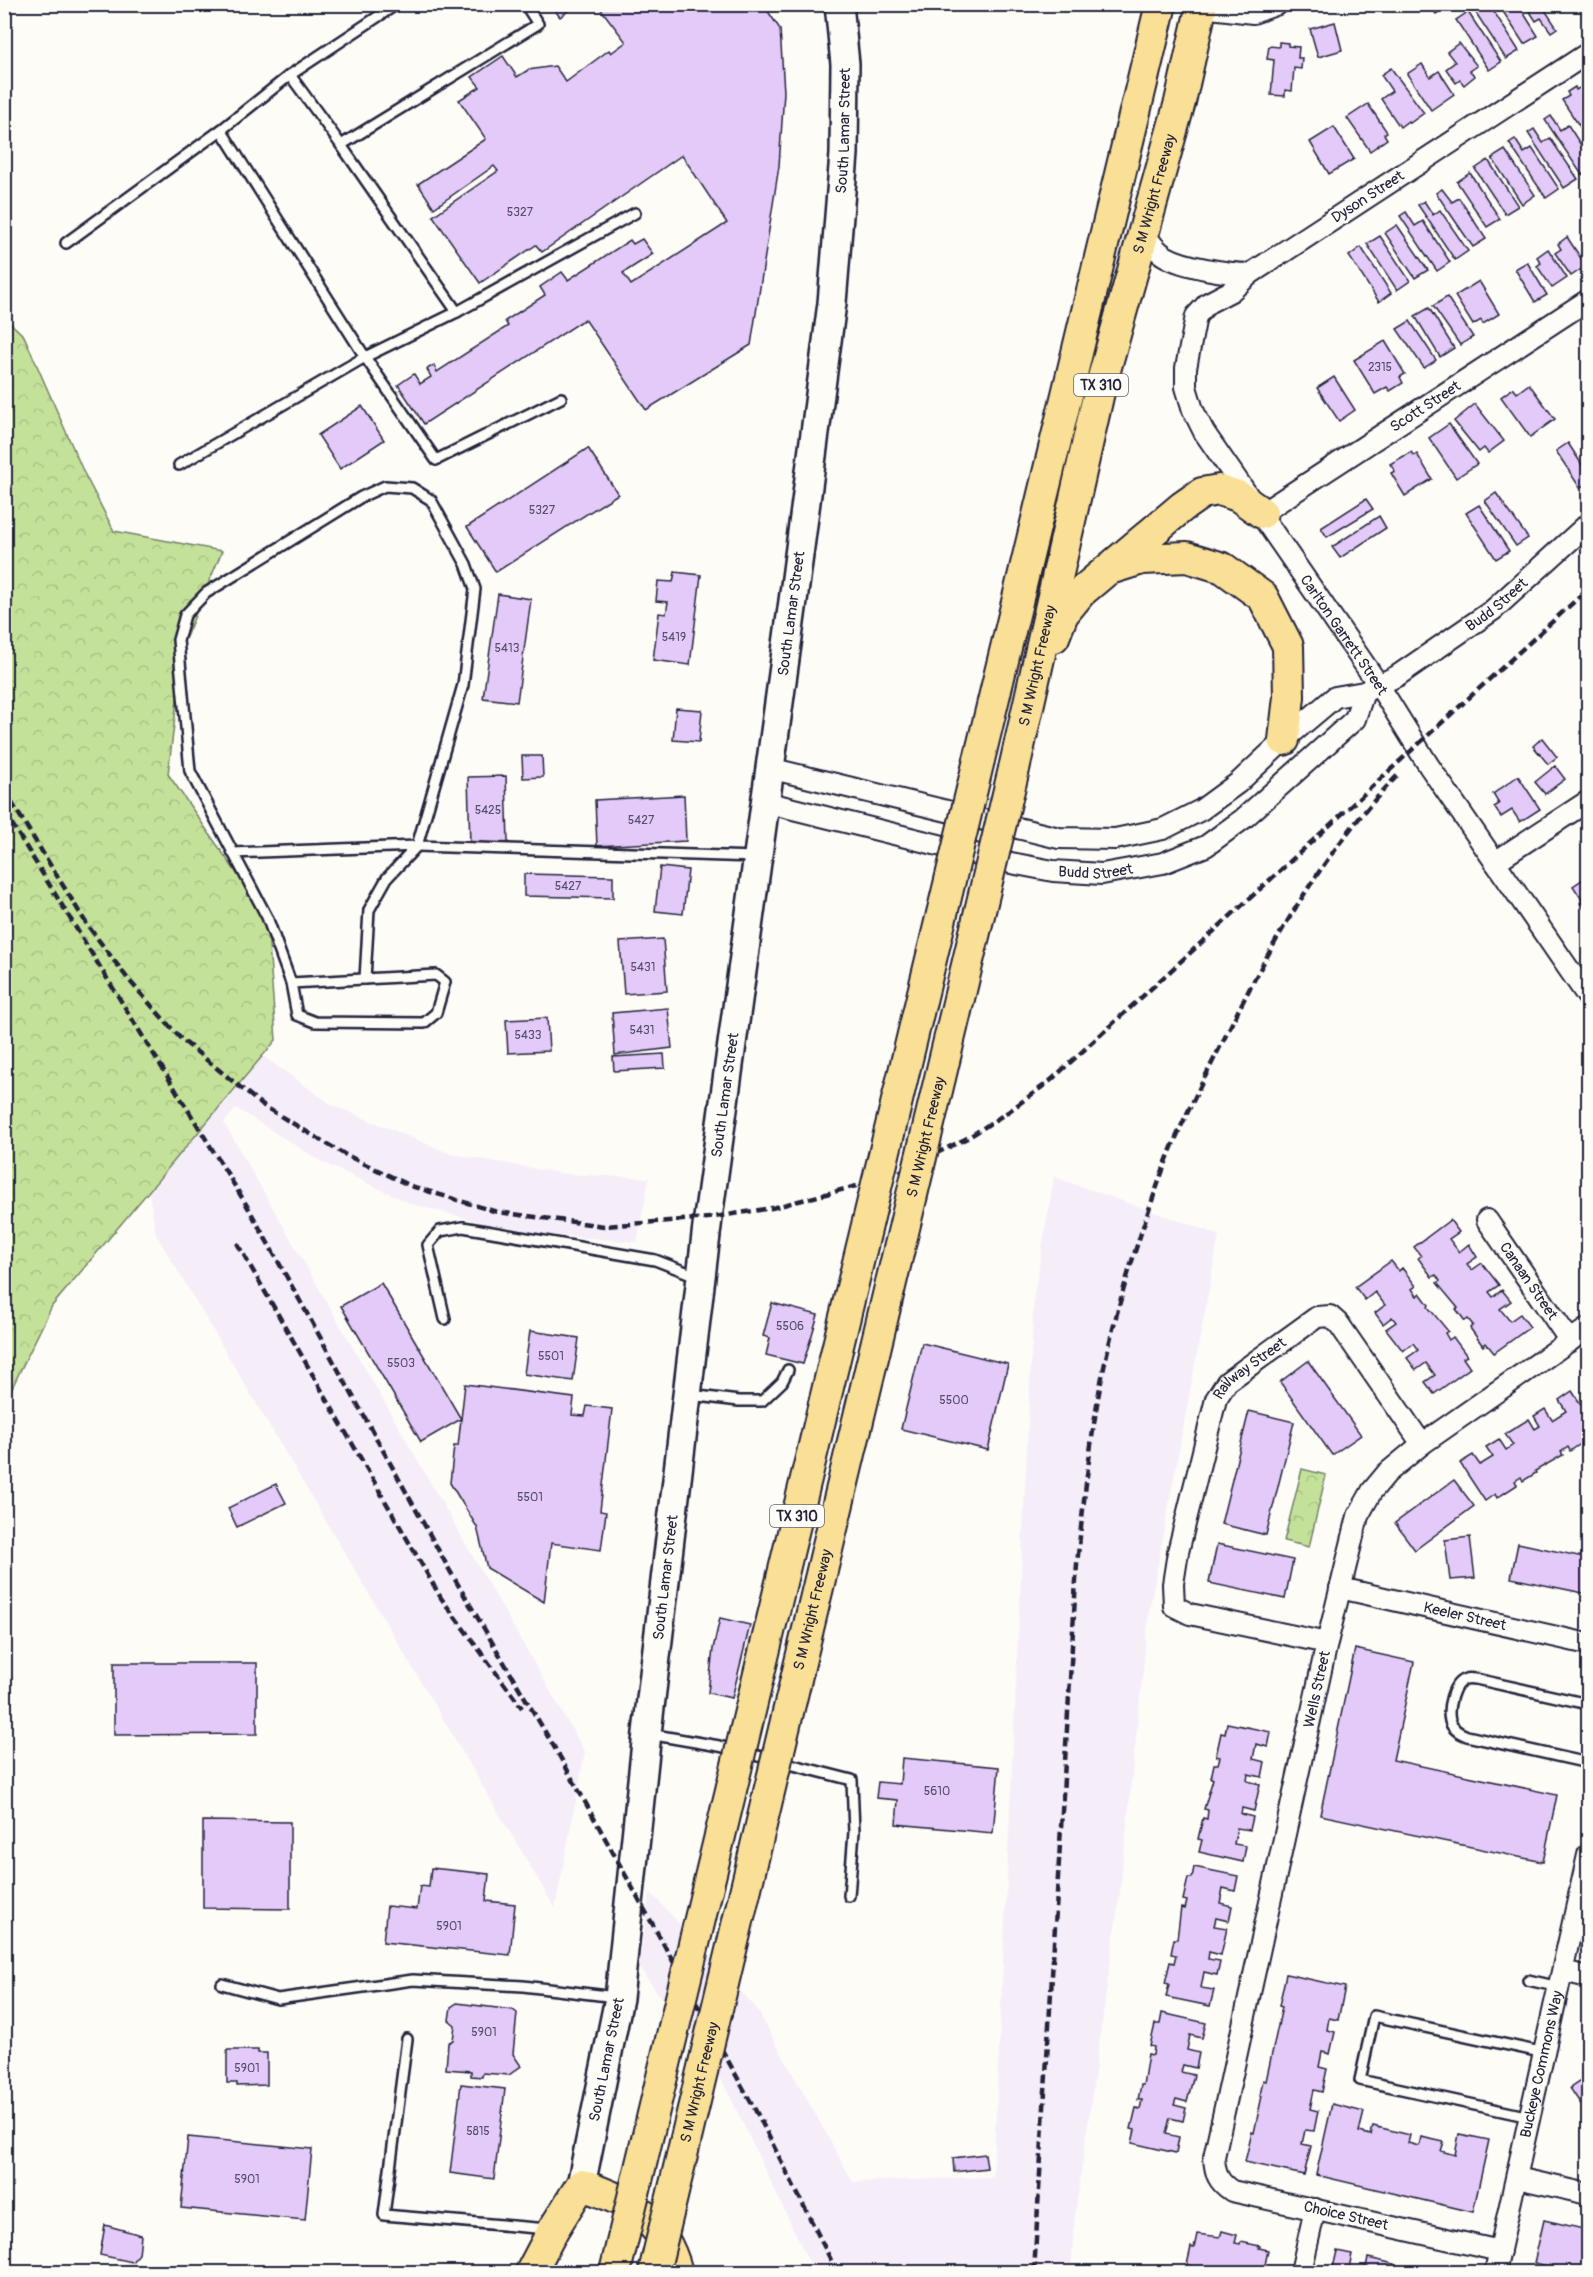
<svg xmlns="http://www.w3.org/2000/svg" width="1593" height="2277" font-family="Pangolin,sans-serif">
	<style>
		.built { fill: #f5edf8 }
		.forest { fill: url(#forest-crowns); stroke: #73826a; stroke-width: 1.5 }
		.building { fill: #e3caf9; stroke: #22223b; stroke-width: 1.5 }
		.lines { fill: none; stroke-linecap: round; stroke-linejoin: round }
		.service-casing { stroke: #22223b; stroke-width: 14 }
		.minor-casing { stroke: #22223b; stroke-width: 24 }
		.secondary-casing { stroke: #22223b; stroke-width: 32 }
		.primary-casing { stroke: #22223b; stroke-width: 34 }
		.service { stroke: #fdfcf7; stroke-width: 9 }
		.minor { stroke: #fdfcf7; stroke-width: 20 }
		.secondary { stroke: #fdfcf7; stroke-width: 27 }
		.primary { stroke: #fadf96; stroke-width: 30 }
		.rail { stroke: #22223b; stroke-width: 4.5; stroke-dasharray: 9 4.5; stroke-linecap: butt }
		.primary-bridge-casing { stroke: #22223b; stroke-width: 34; stroke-linecap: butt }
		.primary-bridge { stroke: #fadf96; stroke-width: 30 }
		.labels { text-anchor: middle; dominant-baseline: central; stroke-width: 6; stroke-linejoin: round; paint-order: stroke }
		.number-label { font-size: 12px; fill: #524c6a }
		.shield { fill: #fdfcf7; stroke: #646373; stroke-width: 1.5 }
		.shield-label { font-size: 14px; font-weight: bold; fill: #22223b }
		.street-label { font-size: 15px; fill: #22223b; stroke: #fdfcf7 }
	</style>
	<defs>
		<pattern id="forest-crowns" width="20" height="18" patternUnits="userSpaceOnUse" patternTransform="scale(1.5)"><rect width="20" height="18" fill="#c4e199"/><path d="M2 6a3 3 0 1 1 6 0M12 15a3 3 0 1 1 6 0" fill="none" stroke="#a8c185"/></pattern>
	</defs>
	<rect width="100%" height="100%" fill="#fdfcf7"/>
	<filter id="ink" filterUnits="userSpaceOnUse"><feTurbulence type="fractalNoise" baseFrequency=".0167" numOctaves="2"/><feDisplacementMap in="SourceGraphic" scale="12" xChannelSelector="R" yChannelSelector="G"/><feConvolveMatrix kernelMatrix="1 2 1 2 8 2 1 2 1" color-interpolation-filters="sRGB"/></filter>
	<g filter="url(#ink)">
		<g class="built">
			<polygon points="4,728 181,998 332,1105 451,1154 565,1174 649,1178 637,1242 518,1232 412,1204 324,1163 236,1108 224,1123 585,1752 555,1908 156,1234 123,1039"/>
			<polygon points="1054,1177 1219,1235 1149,1611 1120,1892 1074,2223 1071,2272 814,2272 725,2086 639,1967 650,1892 756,2008 853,2182 993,2177 1034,1297"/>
		</g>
		<g class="forest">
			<polygon points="5,318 24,336 84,473 114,531 222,551 184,642 168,774 267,917 276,1040 52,1306 5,1402"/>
			<polygon points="1302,1469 1326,1475 1309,1547 1284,1541"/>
		</g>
		<g class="building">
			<polygon points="545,4 577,4 560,17 552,7 548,10"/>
			<polygon points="597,4 740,4 744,10 752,4 763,4 780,29 784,92 779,166 751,345 646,410 585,319 424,424 398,385 414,374 420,384 431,377 427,369 434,365 437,372 508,326 505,321 545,295 540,287 562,272 568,280 630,240 633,244 642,239 653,254 623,273 631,285 727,223 682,155 542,252 536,245 480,283 433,216 498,171 494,166 434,208 418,184 486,139 459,100 480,87 472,77 503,56 517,77 528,70 555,66 566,82 609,50 611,53 626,42"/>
			<polygon points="1429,4 1451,4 1436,14"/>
			<polygon points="1482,4 1489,4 1519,51 1506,59 1474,10"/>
			<polygon points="1511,4 1518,4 1538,36 1524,44 1502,10"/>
			<polygon points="1525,4 1541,4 1557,28 1551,32 1541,18 1536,21"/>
			<polygon points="1468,12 1501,62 1489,70 1456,20"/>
			<polygon points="1335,22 1342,50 1318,57 1310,29"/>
			<polygon points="1279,42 1288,43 1288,46 1299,47 1298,58 1302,58 1301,69 1294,68 1292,91 1285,90 1285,96 1271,95 1274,60 1267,59 1269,46 1279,47"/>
			<polygon points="1459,43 1477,66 1470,71 1475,76 1464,85 1460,80 1456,83 1446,69 1455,62 1447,52"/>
			<polygon points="1422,64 1430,77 1439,71 1454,94 1431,110 1407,74"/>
			<polygon points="1391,68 1424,113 1410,123 1408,121 1400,127 1381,99 1392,91 1381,75"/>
			<polygon points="1575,87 1576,90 1581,87 1588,98 1588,112 1587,113 1588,122 1580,127 1562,100 1569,96 1567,92"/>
			<polygon points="1368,104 1387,132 1384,134 1387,139 1370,151 1347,118"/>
			<polygon points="1551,116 1560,130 1568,125 1588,156 1588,170 1582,175 1545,120"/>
			<polygon points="1334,127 1354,159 1329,174 1310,142"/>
			<polygon points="1534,129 1543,143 1550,138 1578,179 1564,188 1528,133"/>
			<polygon points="1515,139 1524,153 1532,148 1559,189 1546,198 1509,143"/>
			<polygon points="1505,150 1535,195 1522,204 1492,158"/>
			<polygon points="1488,160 1518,206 1505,214 1475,169"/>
			<polygon points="1470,173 1500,219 1487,227 1457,182"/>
			<polygon points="1442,189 1452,202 1459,198 1486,239 1473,247 1436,193"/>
			<polygon points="1424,201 1433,215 1440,210 1468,251 1455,260 1418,205"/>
			<polygon points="1406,212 1415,226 1423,221 1450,262 1437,271 1400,216"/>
			<polygon points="1397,225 1428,270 1415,278 1385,233"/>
			<polygon points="1380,236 1410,281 1397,290 1367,244"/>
			<polygon points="1567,237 1586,266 1571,276 1555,253 1561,249 1558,244"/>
			<polygon points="1361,247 1391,293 1379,302 1349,256"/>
			<polygon points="1548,249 1567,278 1552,288 1537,266 1541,263 1537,257"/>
			<polygon points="1527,262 1547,295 1535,302 1515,269"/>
			<polygon points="1479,281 1499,314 1483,324 1481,320 1473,325 1455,296"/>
			<polygon points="1447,297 1473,337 1460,345 1433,306"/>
			<polygon points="1429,308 1454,348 1440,357 1415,316"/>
			<polygon points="1410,321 1436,360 1424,368 1397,329"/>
			<polygon points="1385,341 1405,374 1400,377 1403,383 1390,391 1387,387 1375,394 1354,360"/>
			<polygon points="1334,377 1355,410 1339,421 1317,388"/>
			<polygon points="1529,384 1555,419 1530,437 1501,397 1513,388 1517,393"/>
			<polygon points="1475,404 1504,441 1488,453 1484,448 1479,452 1454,421"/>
			<polygon points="362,406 384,440 340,469 318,435"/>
			<polygon points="1449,424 1477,464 1456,478 1429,438"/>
			<polygon points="1568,443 1588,474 1588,482 1580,488 1556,451"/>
			<polygon points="588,448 618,494 496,572 467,527"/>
			<polygon points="1411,452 1414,456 1417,454 1432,479 1405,496 1391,473 1395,471 1390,464"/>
			<polygon points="1496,493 1528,538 1516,546 1485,501"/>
			<polygon points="1366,499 1373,509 1327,537 1321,528"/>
			<polygon points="1479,505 1509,551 1496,559 1466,513"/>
			<polygon points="1379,516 1386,528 1340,558 1332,547"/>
			<polygon points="675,572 701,575 690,665 653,660 659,613 666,614 668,602 656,601 658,581 673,582"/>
			<polygon points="498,594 531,599 517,702 483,698"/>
			<polygon points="676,708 702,710 699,742 673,740"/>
			<polygon points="1542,738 1557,757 1548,764 1533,746"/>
			<polygon points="522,756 542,756 543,777 523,778"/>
			<polygon points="1555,766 1565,779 1545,794 1535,782"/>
			<polygon points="506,776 508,843 470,844 468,777"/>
			<polygon points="1518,776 1540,809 1520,822 1512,810 1501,817 1494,807 1499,804 1493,794"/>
			<polygon points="684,795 686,841 597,846 595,800"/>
			<polygon points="660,867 688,870 683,914 655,911"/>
			<polygon points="524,874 613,876 613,898 524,896"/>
			<polygon points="1588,876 1588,915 1580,903 1583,901 1573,886"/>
			<polygon points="663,939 667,991 624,994 620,942"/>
			<polygon points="668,1008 672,1048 615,1055 612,1013"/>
			<polygon points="547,1018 549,1051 508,1053 506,1020"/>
			<polygon points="664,1054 665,1068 614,1071 613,1057"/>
			<polygon points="1450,1220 1459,1232 1449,1239 1459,1252 1469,1244 1477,1257 1467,1264 1472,1270 1482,1263 1499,1285 1489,1292 1493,1297 1502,1290 1511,1301 1500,1309 1510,1321 1520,1314 1530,1327 1494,1353 1486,1343 1483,1346 1470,1328 1473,1325 1468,1319 1465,1321 1456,1309 1458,1308 1437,1283 1440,1281 1436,1275 1432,1277 1418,1258 1421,1256 1414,1247"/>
			<polygon points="1391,1261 1399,1271 1402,1268 1416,1286 1412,1289 1417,1296 1420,1293 1429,1305 1428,1307 1448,1331 1445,1333 1449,1340 1453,1337 1467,1356 1463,1358 1470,1368 1434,1394 1425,1382 1435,1375 1426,1363 1416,1370 1407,1358 1418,1350 1413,1343 1403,1351 1386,1329 1396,1322 1392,1317 1383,1324 1375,1313 1385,1305 1375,1292 1365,1300 1355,1287"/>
			<polygon points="381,1283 461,1419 421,1442 341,1306"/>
			<polygon points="772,1303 818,1315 803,1364 766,1355 770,1338 763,1336"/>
			<polygon points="530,1331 579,1338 573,1381 524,1374"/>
			<polygon points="922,1343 1008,1364 988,1450 901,1429"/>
			<polygon points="1308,1361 1361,1435 1332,1455 1280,1382"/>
			<polygon points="465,1384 574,1398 572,1415 585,1416 587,1406 612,1409 600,1511 606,1512 601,1550 551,1543 544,1602 487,1568 477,1527 450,1483 454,1446 458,1446"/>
			<polygon points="1572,1391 1588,1415 1588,1434 1586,1435 1588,1439 1570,1451 1568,1447 1561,1452 1563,1455 1535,1471 1536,1473 1523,1481 1521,1477 1515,1481 1517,1485 1497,1498 1495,1494 1485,1501 1460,1463 1473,1455 1480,1465 1493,1457 1486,1447 1499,1439 1506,1450 1513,1445 1505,1434 1529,1419 1535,1429 1540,1426 1534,1416 1545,1409 1552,1420 1566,1411 1559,1400"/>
			<polygon points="1249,1411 1294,1422 1266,1535 1221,1524"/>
			<polygon points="1454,1480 1474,1506 1415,1550 1395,1523"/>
			<polygon points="276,1484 286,1503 237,1527 228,1508"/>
			<polygon points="1470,1537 1475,1578 1450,1580 1445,1540"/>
			<polygon points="1518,1543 1588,1558 1588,1594 1511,1578"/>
			<polygon points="1217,1544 1293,1560 1285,1599 1209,1583"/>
			<polygon points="720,1618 750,1625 732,1698 708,1693 713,1649"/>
			<polygon points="1355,1649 1414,1662 1393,1760 1557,1795 1543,1862 1320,1815"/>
			<polygon points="114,1663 257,1663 257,1734 114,1735"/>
			<polygon points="1227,1723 1271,1732 1268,1747 1256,1744 1253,1759 1265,1762 1262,1777 1248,1774 1247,1781 1260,1784 1254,1811 1242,1808 1241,1814 1253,1817 1250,1830 1237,1828 1234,1844 1246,1846 1243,1862 1199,1852 1202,1840 1198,1839 1203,1818 1207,1819 1208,1810 1204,1809 1213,1779 1211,1778 1214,1764 1218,1764 1220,1757 1216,1756 1221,1733 1225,1734"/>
			<polygon points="902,1758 999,1767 993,1833 896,1824 898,1800 876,1798 878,1782 900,1784"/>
			<polygon points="203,1821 290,1822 290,1909 203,1908"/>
			<polygon points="1194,1867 1238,1876 1235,1891 1223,1888 1220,1903 1232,1906 1229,1921 1216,1918 1214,1926 1227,1928 1221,1955 1209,1952 1208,1959 1220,1961 1217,1975 1204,1972 1201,1988 1214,1990 1210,2006 1166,1997 1169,1984 1165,1983 1170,1962 1174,1963 1176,1955 1171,1954 1174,1939 1177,1939 1181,1908 1185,1909 1187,1901 1183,1900 1188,1878 1192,1878"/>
			<polygon points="431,1868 489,1874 486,1901 515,1904 510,1955 383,1942 387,1906 417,1909 420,1886 429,1887"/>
			<polygon points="1286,1974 1345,1987 1338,2020 1329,2018 1327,2030 1335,2032 1330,2054 1322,2052 1319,2067 1327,2069 1322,2092 1314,2090 1310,2109 1318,2111 1314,2131 1305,2130 1302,2144 1311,2146 1304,2175 1245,2162 1252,2132 1254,2133 1262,2096 1260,2096 1263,2080 1266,2081 1282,2007 1279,2006"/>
			<polygon points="457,2003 513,2010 517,2013 513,2054 521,2066 509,2075 483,2073 482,2077 471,2076 471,2071 446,2069 448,2043 453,2040 455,2025 449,2020 451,2007"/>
			<polygon points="1162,2013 1206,2023 1202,2038 1190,2035 1187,2050 1199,2053 1196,2068 1183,2065 1181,2072 1194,2075 1187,2102 1176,2099 1174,2105 1186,2108 1183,2121 1170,2118 1166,2134 1179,2137 1176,2153 1132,2143 1135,2130 1131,2129 1136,2108 1140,2109 1142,2100 1138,2100 1141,2085 1143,2085 1148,2054 1153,2055 1154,2047 1150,2046 1155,2024 1160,2024"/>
			<polygon points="227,2050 258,2050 258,2053 267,2053 267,2085 237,2086 237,2083 227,2083"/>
			<polygon points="1588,2076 1588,2115 1570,2088"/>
			<polygon points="461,2084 505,2089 494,2179 450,2173"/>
			<polygon points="1332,2104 1364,2112 1359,2132 1371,2135 1373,2126 1410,2135 1408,2143 1419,2146 1421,2137 1444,2142 1441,2151 1455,2155 1459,2134 1489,2140 1473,2212 1316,2175"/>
			<polygon points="188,2137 312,2149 305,2220 181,2208"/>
			<polygon points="985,2154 987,2168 954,2172 953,2158"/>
			<polygon points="1544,2220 1588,2230 1588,2272 1577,2272 1534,2263"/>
			<polygon points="105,2225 141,2235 139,2254 132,2262 100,2255"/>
			<polygon points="1222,2231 1237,2235 1235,2243 1240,2244 1241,2242 1260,2246 1259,2248 1268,2250 1265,2265 1268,2266 1267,2272 1208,2272 1201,2271 1202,2269 1187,2265 1191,2247 1194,2248 1197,2234 1220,2237"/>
			<polygon points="1337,2251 1352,2254 1349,2268 1365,2271 1368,2258 1395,2264 1393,2272 1332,2272"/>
		</g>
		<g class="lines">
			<g class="service-casing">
				<g id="service">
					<polyline points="290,75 341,145 538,24 525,4"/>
					<polyline points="221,130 365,357 457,312"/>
					<polyline points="341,145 457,312 635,213"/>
					<polyline points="66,243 221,130 290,75 397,4"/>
					<polyline points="179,465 365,357 436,460 561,398"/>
					<polyline points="233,853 417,846 387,878 369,910 365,979"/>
					<polyline points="291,983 436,975 445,982 436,1013 424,1023 315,1022 297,1015 291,983 267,917 190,771 178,640 185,615 206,593 361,497 385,486 412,488 431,500 466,564 475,589 463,685 417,846 755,857"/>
					<polyline points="445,1319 428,1245 440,1231 463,1227 655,1260 699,1277"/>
					<polyline points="690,1395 739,1401 762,1401 782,1382 788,1370"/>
					<path d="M1588,1704L1476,1679C1472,1679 1469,1678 1466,1679C1452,1682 1447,1709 1450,1721C1452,1729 1459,1733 1467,1736L1588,1763"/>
					<polyline points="649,1734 719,1746 852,1780 854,1832 849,1896"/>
					<polyline points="1528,1980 1559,1987"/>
					<polyline points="222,1984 278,1999 413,1980 523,1986 616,1997"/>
					<polyline points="407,2039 384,2215 548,2229"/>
					<polyline points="1530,2117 1360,2080 1374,2016 1545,2053"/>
				</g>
			</g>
			<g class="minor-casing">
				<g id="minor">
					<polyline points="1202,7 1253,13 1278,4"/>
					<path id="s1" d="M1588,53L1250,274L1231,291L1208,303L1196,316L1186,368V387L1193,410L1204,432L1378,684L1429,766L1588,997"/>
					<path d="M1143,231C1149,241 1155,250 1165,256C1184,267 1228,274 1250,274"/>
					<path id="s2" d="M1262,513L1588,300"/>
					<path id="s3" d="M769,768L1059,838L1115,839L1163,829L1201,810L1238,783L1284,740L1335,697L1364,692L1397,676L1493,610L1588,524"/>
					<path id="s4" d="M765,802L1011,863L1053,871L1102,874L1163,863L1206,846L1243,819L1355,719L1364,692"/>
					<polyline points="1495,862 1588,801"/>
					<path id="s5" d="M1487,1220L1570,1341"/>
					<path id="s6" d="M1340,1588L1588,1644"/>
					<path id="s7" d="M1327,1643L1190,1614L1174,1606L1173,1584L1178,1552L1216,1399L1227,1382L1317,1317L1330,1316L1339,1324L1422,1444"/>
					<polyline points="1563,1971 1588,1977"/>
					<polyline points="1517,2178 1588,2194"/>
					<path id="s8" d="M1500,2251L1232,2191C1218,2182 1215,2174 1214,2157L1327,1643L1358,1516L1372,1491L1387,1473L1422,1444L1588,1328"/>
					<polyline points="1301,2272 1315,2209"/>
					<path id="s9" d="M1495,2272L1588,1855"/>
				</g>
			</g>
			<g class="secondary-casing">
				<g id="secondary">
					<path id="s10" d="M581,2185L619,1998L647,1733L708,1218L793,601L832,303L844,154L845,64L839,4"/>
				</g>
			</g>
			<g class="primary-casing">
				<g id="primary">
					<polyline points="1113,568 1142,559 1187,557 1223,568 1263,597 1288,646 1289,697 1284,740"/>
					<polyline points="1054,637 1063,614 1081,592 1182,507 1202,493 1219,490 1238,496 1262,513"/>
					<polyline points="979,760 1161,4"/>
					<path id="s11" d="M1014,769L1099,392L1180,102L1202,4"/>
					<path d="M531,2272L553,2230L581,2185C631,2201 663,2219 677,2272"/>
				</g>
			</g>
			<use href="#service" class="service"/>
			<use href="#minor" class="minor"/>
			<use href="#secondary" class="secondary"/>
			<use href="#primary" class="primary"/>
			<g class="rail">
				<polyline points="4,790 88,926 128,979 181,1039 262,1105 344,1154 411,1186 497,1212 604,1226 708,1218 772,1208 887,1178 969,1137 1008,1112 1050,1081 1588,589"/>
				<polyline points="4,811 249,1209 450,1571 563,1762 758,2115 837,2272"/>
				<polyline points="237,1243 441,1598 522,1708"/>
				<path d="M1034,2272L1077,1564C1083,1508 1089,1453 1098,1398C1111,1325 1133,1253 1158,1184C1177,1128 1206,1076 1232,1023C1276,935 1328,846 1398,775"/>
			</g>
			<g class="primary-bridge-casing">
				<g id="primary-bridge">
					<polyline points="615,2272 979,760"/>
					<path id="s12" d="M654,2272L1014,769"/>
				</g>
			</g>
			<use href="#primary-bridge" class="primary-bridge"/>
		</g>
	</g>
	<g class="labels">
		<g class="number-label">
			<text x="520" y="212">5327</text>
			<text x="1380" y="367">2315</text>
			<text x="542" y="510">5327</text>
			<text x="674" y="637">5419</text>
			<text x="507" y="648">5413</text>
			<text x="488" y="810">5425</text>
			<text x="641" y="820">5427</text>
			<text x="568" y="886">5427</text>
			<text x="643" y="967">5431</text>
			<text x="642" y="1030">5431</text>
			<text x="528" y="1035">5433</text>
			<text x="790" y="1326">5506</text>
			<text x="551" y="1356">5501</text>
			<text x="401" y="1363">5503</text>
			<text x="954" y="1400">5500</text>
			<text x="530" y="1497">5501</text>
			<text x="937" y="1791">5610</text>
			<text x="449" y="1926">5901</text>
			<text x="484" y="2032">5901</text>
			<text x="247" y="2068">5901</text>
			<text x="478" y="2131">5815</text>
			<text x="247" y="2179">5901</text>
		</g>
		<g class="shield">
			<rect x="1074" y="374" width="54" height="22" rx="4.5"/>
			<rect x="770" y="1505" width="54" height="22" rx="4.5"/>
		</g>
		<g class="shield-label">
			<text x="1101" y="385">TX 310</text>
			<text x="797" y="1516">TX 310</text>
		</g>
		<g class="street-label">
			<text stroke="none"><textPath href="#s10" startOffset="2072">South Lamar Street</textPath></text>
			<text stroke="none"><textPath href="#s11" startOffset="592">S M Wright Freeway</textPath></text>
			<text transform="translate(1368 197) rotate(-33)">Dyson Street</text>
			<text stroke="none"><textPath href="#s2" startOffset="195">Scott Street</textPath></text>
			<text stroke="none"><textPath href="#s3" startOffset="810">Budd Street</textPath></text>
			<text stroke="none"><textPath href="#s10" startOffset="1586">South Lamar Street</textPath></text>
			<text stroke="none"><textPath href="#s1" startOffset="840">Carlton Garrett Street</textPath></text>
			<text stroke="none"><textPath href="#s11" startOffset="106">S M Wright Freeway</textPath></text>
			<text stroke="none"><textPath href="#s4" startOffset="339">Budd Street</textPath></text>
			<text stroke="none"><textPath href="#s10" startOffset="1100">South Lamar Street</textPath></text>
			<text stroke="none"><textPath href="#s12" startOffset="1167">S M Wright Freeway</textPath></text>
			<text stroke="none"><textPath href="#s5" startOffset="74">Canaan Street</textPath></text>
			<text stroke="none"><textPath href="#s7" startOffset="416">Railway Street</textPath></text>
			<text stroke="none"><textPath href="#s10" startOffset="614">South Lamar Street</textPath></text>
			<text stroke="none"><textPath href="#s12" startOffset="681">S M Wright Freeway</textPath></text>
			<text stroke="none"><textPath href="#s6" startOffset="128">Keeler Street</textPath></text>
			<text stroke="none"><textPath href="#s8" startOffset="794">Wells Street</textPath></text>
			<text stroke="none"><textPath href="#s10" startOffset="128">South Lamar Street</textPath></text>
			<text stroke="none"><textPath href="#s9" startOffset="213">Buckeye Commons Way</textPath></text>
			<text stroke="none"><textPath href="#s12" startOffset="195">S M Wright Freeway</textPath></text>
			<text transform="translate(1346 2216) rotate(13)">Choice Street</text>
		</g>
	</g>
	<rect width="1593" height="2277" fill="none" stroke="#fdfcf7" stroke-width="24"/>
	<rect x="12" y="12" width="1569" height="2253" fill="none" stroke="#22223b" stroke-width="2" filter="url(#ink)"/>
</svg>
